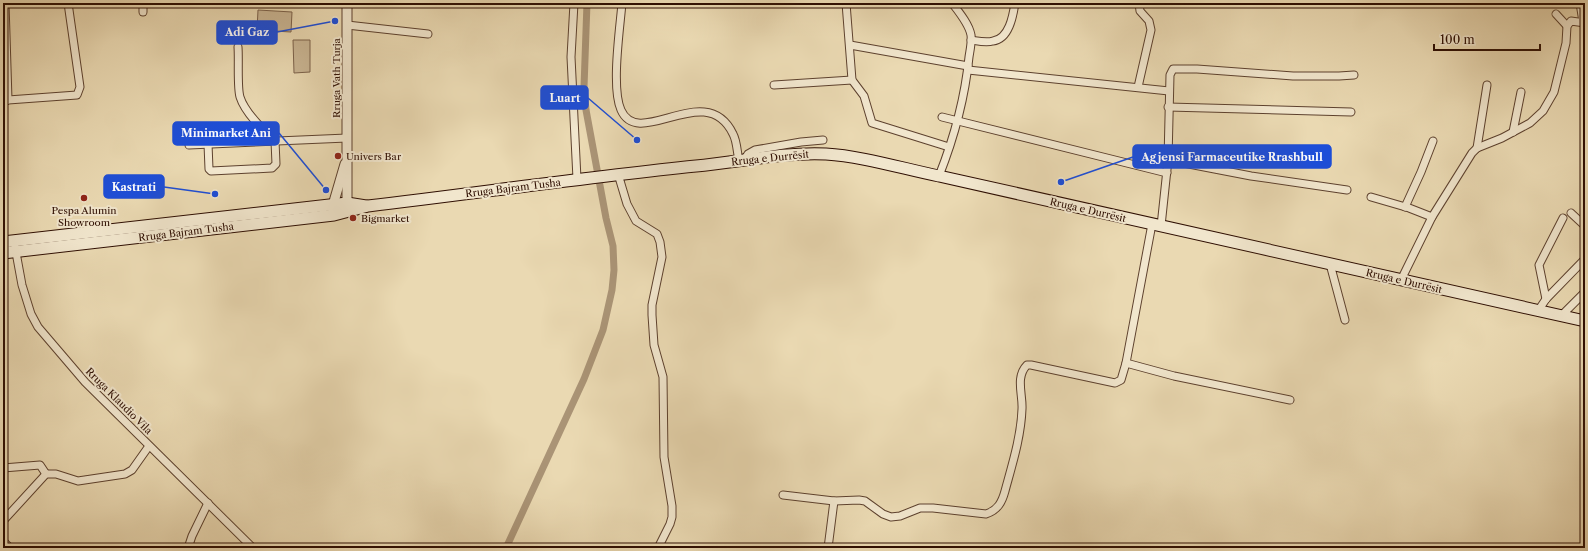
<svg xmlns="http://www.w3.org/2000/svg" width="1588" height="551" font-family="'Libre Caslon Text',serif">
	<style>
		.green { fill: #cab694; stroke: #7c624b }
		.lines { fill: none; stroke-linecap: round; stroke-linejoin: round }
		.canal { stroke: #aa9476; stroke-width: 7 }
		.minor-casing { stroke: #5d412e; stroke-width: 9 }
		.tertiary-casing { stroke: #5d412e; stroke-width: 11 }
		.secondary-casing { stroke: #2e0e02; stroke-width: 13 }
		.minor { stroke: #f1e6cd; stroke-width: 7 }
		.tertiary { stroke: #f1e6cd; stroke-width: 9 }
		.secondary { stroke: #f1e6cd; stroke-width: 11 }
		.poi-dot { fill: #8f2418; stroke: #f1e6cd; stroke-width: 1.5 }
		.labels { text-anchor: middle; dominant-baseline: central; stroke-width: 4; stroke-linejoin: round; paint-order: stroke }
		.street-label { font-size: 10px; fill: #2e0e02; stroke: #f1e6cd }
		.poi-label { font-size: 10px; fill: #2e0e02; stroke: #f1e6cd; text-anchor: start }
		.leader { fill: none; stroke: #1d4ed8; stroke-width: 1.5 }
		.callout-dot { fill: #1d4ed8; stroke: #f1e6cd; stroke-width: 1.5 }
		.callout { fill: #1d4ed8; stroke: #1d4ed8; stroke-width: 1.5 }
		.callout-label { font-size: 11px; text-anchor: middle; font-weight: bold; fill: #fff }
	</style>
	<rect width="100%" height="100%" fill="#ead9b2"/>
	<filter id="stains"><feTurbulence type="fractalNoise" baseFrequency=".005" numOctaves="4"/><feColorMatrix values="0 0 0 0 .2 0 0 0 0 .09 0 0 0 0 .02 0 0 0 .5 -.17"/></filter>
	<radialGradient id="worn" r=".72"><stop offset=".6" stop-color="#630" stop-opacity="0"/><stop offset="1" stop-color="#630" stop-opacity=".3"/></radialGradient>
	<g class="green">
		<polygon points="258,10 292,12 291,32 257,30"/>
		<polygon points="293,40 310,40 310,72 294,73"/>
	</g>
	<g class="lines">
		<polyline class="canal" points="506,548 584,379 603,330 612,290 614,270 613,246 606,218 586,110 584,87 587,3"/>
		<g class="minor-casing">
			<g id="minor">
				<polyline points="5,3 8,100"/>
				<polyline points="143,3 143,12"/>
				<polyline points="574,3 571,57 577,179"/>
				<path d="M622,3C620,28 611,88 621,110C639,151 706,78 733,134C737,141 737,152 739,161"/>
				<polyline points="846,3 852,80 864,96 872,123 949,147"/>
				<polyline points="1580,3 1583,22"/>
				<polyline points="1556,14 1567,26"/>
				<polyline points="347,25 428,34"/>
				<path d="M971,40C978,41 986,43 993,41C1009,39 1013,16 1015,3"/>
				<polyline points="850,45 968,66"/>
				<polyline points="968,70 1169,91"/>
				<polyline points="774,85 852,80"/>
				<polyline points="1138,87 1151,30 1149,21 1140,11 1139,3"/>
				<polyline points="3,103 8,100 77,95 80,87 68,3"/>
				<polyline points="1168,107 1351,112"/>
				<polyline points="942,117 1167,173"/>
				<polyline points="1513,132 1521,92"/>
				<path d="M208,144L209,169L211,171L272,168L276,164L275,141C263,130 245,113 240,97C237,87 239,59 238,47"/>
				<polyline points="189,145 347,138"/>
				<polyline points="1477,148 1487,85"/>
				<polyline points="744,160 748,154 755,150 801,142 823,140"/>
				<polyline points="1168,160 1251,176 1347,190"/>
				<polyline points="618,174 627,204 636,221 657,234 660,242 662,257 652,305 652,315 654,345 663,377 664,457 672,506 672,517 670,524 658,548"/>
				<path d="M939,176C954,138 965,97 969,57C970,50 972,42 971,35C969,24 959,12 952,3"/>
				<polyline points="1371,197 1409,208 1432,217"/>
				<polyline points="1405,207 1421,172 1433,141"/>
				<polyline points="1571,213 1585,226"/>
				<polyline points="1161,226 1168,160 1170,75 1173,69 1197,69 1293,76 1339,76 1354,75"/>
				<polyline points="15,247 22,285 31,314 38,327 85,382 253,548"/>
				<polyline points="1330,264 1345,320"/>
				<polyline points="1401,280 1432,217 1472,153 1477,148 1502,138 1530,123 1543,111 1554,92 1566,43 1567,26 1571,21 1585,23"/>
				<polyline points="1546,299 1539,265 1563,218"/>
				<polyline points="1538,311 1546,299 1585,259"/>
				<polyline points="1561,316 1585,292"/>
				<polyline points="1126,363 1174,376 1290,400"/>
				<polyline points="3,468 40,465 46,474"/>
				<path d="M783,495L834,501L859,500L865,501L883,514L891,517L900,516L920,508H933L986,514C998,510 1002,502 1005,491C1012,465 1021,437 1022,409C1023,395 1015,377 1027,365H1031L1115,383L1121,380L1126,363L1152,224"/>
				<polyline points="3,521 46,474 56,474 78,481 125,474 132,470 149,446"/>
				<polyline points="3,541 10,548"/>
				<polyline points="188,548 192,536 208,503"/>
				<polyline points="828,548 834,501"/>
			</g>
		</g>
		<g class="tertiary-casing">
			<g id="tertiary">
				<polyline points="345,209 347,203 347,3"/>
				<polyline points="334,210 333,205 345,164"/>
			</g>
		</g>
		<g class="secondary-casing">
			<g id="secondary">
				<polyline points="3,242 347,203 366,206"/>
				<path d="M3,253L334,215L368,206C478,193 587,177 696,166C739,162 782,152 826,154C862,156 904,169 939,176L1585,321"/>
			</g>
		</g>
		<use href="#minor" class="minor"/>
		<use href="#tertiary" class="tertiary"/>
		<use href="#secondary" class="secondary"/>
	</g>
	<g class="poi-dot">
		<circle cx="338" cy="156" r="4"/>
		<circle cx="84" cy="198" r="4"/>
		<circle cx="353" cy="218" r="4"/>
	</g>
	<g class="labels">
		<g class="street-label">
			<text transform="translate(336 78) rotate(-90)">Rruga Vath Turja</text>
			<text transform="translate(770 158) rotate(-6)">Rruga e Durrësit</text>
			<text transform="translate(513 188) rotate(-7)">Rruga Bajram Tusha</text>
			<text transform="translate(1088 210) rotate(13)">Rruga e Durrësit</text>
			<text transform="translate(186 232) rotate(-7)">Rruga Bajram Tusha</text>
			<text transform="translate(1404 281) rotate(13)">Rruga e Durrësit</text>
			<text transform="translate(119 401) rotate(45)">Rruga Klaudio Vila</text>
		</g>
		<g class="poi-label">
			<text x="346" y="156">Univers Bar</text>
			<text x="84" y="210" text-anchor="middle">Pespa Alumin<tspan x="84" dy="12">Showroom</tspan></text>
			<text x="361" y="218">Bigmarket</text>
		</g>
	</g>
	<path class="leader" d="M335 21L277 32M637 140L588 98M326 190L279 133M1061 182L1133 157M215 194L164 187"/>
	<g class="callout-dot">
		<circle cx="335" cy="21" r="4"/>
		<circle cx="637" cy="140" r="4"/>
		<circle cx="326" cy="190" r="4"/>
		<circle cx="1061" cy="182" r="4"/>
		<circle cx="215" cy="194" r="4"/>
	</g>
	<g class="callout">
		<rect x="217" y="21" width="60" height="23" rx="4"/>
		<rect x="541" y="86" width="47" height="23" rx="4"/>
		<rect x="173" y="122" width="106" height="23" rx="4"/>
		<rect x="1133" y="145" width="198" height="23" rx="4"/>
		<rect x="104" y="175" width="60" height="23" rx="4"/>
	</g>
	<g class="callout-label">
		<text x="247" y="36">Adi Gaz</text>
		<text x="565" y="102">Luart</text>
		<text x="226" y="137">Minimarket Ani</text>
		<text x="1232" y="161">Agjensi Farmaceutike Rrashbull</text>
		<text x="134" y="191">Kastrati</text>
	</g>
	<rect width="1588" height="551" fill="none" stroke="#ead9b2" stroke-width="16"/>
	<rect x="4" y="4" width="1580" height="543" fill="none" stroke="#2e0e02" stroke-width="2"/>
	<rect x="8" y="8" width="1572" height="535" fill="none" stroke="#2e0e02"/>
	<path d="M1434 44v6h106v-6" fill="none" stroke="#2e0e02" stroke-width="2"/>
	<text x="1440" y="44" font-size="12" fill="#2e0e02" stroke="#f1e6cd" stroke-width="3" paint-order="stroke">100 m</text>
	<rect width="100%" height="100%" filter="url(#stains)"/>
	<rect width="100%" height="100%" fill="url(#worn)"/>
</svg>
